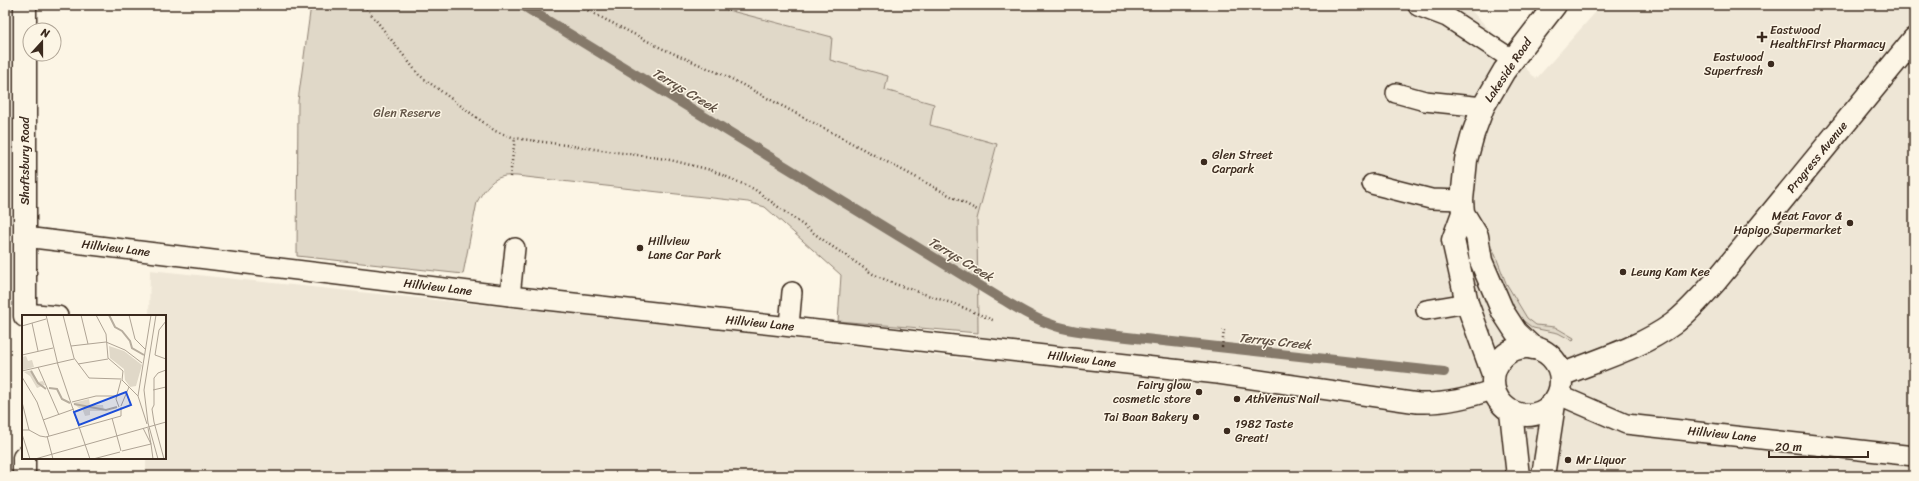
<svg xmlns="http://www.w3.org/2000/svg" width="1919" height="481" font-family="Sriracha,sans-serif">
	<style>
		.built { fill: #eee6d6 }
		.green { fill: #e0d8c8; stroke: #8e8173 }
		.lines { fill: none; stroke-linecap: round; stroke-linejoin: round }
		.stream { stroke: #85796b; stroke-width: 10 }
		.service-casing { stroke: #3b2a1e; stroke-width: 22 }
		.minor-casing { stroke: #3b2a1e; stroke-width: 25 }
		.tertiary-casing { stroke: #3b2a1e; stroke-width: 25 }
		.path { stroke: #3b2a1e; stroke-width: 2.5; stroke-dasharray: 1 3; stroke-linecap: butt }
		.service { stroke: #fcf5e5; stroke-width: 19 }
		.minor { stroke: #fcf5e5; stroke-width: 22 }
		.tertiary { stroke: #fcf5e5; stroke-width: 22 }
		.poi-dot { fill: #3b2a1e; stroke: #fcf5e5; stroke-width: 1.5 }
		.labels { text-anchor: middle; dominant-baseline: central; stroke-width: 3; stroke-linejoin: round; paint-order: stroke }
		.poi-label { font-size: 12px; fill: #3b2a1e; stroke: #fcf5e5; text-anchor: start }
		.street-label { font-size: 12px; fill: #3b2a1e; stroke: #fcf5e5 }
		.park-label { font-size: 12px; fill: #645648; stroke: #fcf5e5 }
		.water-label { font-size: 13px; font-style: italic; fill: #605144; stroke: #fcf5e5 }
		.inset-river { fill: none; stroke: #b7ad9e; stroke-width: 2 }
		.inset-road { fill: none; stroke: #afa495; stroke-width: 1 }
		.view { fill: #1d4ed8; fill-opacity: 0.15; stroke: #1d4ed8; stroke-width: 2 }
		.inset-edge { fill: none; stroke: #3b2a1e; stroke-width: 2 }
	</style>
	<rect width="100%" height="100%" fill="#fcf5e5"/>
	<filter id="ink" filterUnits="userSpaceOnUse"><feTurbulence type="fractalNoise" baseFrequency=".025" numOctaves="2"/><feDisplacementMap in="SourceGraphic" scale="8" xChannelSelector="R" yChannelSelector="G"/><feConvolveMatrix kernelMatrix="1 2 1 2 8 2 1 2 1" color-interpolation-filters="sRGB"/></filter>
	<g filter="url(#ink)">
		<polygon class="built" points="708,5 1466,5 1536,79 1602,5 1914,5 1914,476 146,476 146,458 165,458 165,316 149,316 150,270 684,326 975,360 978,333 977,219 997,145 929,124 934,104 885,90 888,76 830,60 831,37"/>
		<g class="green">
			<path d="M311,5H708L832,37L830,60L888,76L885,90L934,104L930,125L997,144L977,219L978,333L838,321L841,275L765,207L748,202L517,176C512,176 506,175 501,177C490,180 482,193 477,202L463,274L297,256L298,101Z"/>
			<polygon points="1493,249 1506,283 1527,318 1536,325 1555,327 1574,338 1573,341 1558,333 1533,328 1521,319 1498,279 1489,250"/>
		</g>
		<g class="lines">
			<path class="stream" d="M522,5L1000,298C1016,307 1032,318 1050,324C1071,332 1095,333 1118,336L1444,372"/>
			<g class="service-casing">
				<g id="service">
					<polyline points="1418,6 1447,17 1513,60"/>
					<polyline points="1396,93 1425,101 1483,107"/>
					<polyline points="1372,184 1431,199 1462,200"/>
					<path d="M25,237L510,296L1218,374L1418,403C1443,404 1470,398 1494,389"/>
					<polyline points="510,296 515,248"/>
					<polyline points="1426,310 1467,303"/>
					<polyline points="25,313 58,316"/>
					<polyline points="789,326 792,292"/>
					<polyline points="1559,395 1626,424 1914,456"/>
				</g>
			</g>
			<g class="minor-casing">
				<path id="minor" d="M1561,375C1598,360 1640,348 1673,324C1689,312 1702,296 1715,282L1914,39"/>
			</g>
			<g class="tertiary-casing">
				<g id="tertiary">
					<polyline points="1463,213 1453,240 1467,303 1493,374"/>
					<polyline points="25,316 25,5"/>
					<circle cx="1527" cy="381" r="34"/>
					<polyline points="1533,348 1516,332 1503,312 1481,261 1477,236 1463,213 1462,200 1466,160 1473,134 1483,107 1504,71 1555,5"/>
					<polyline points="1511,412 1518,476"/>
					<polyline points="24,476 24,458"/>
					<polyline points="1543,476 1554,404"/>
				</g>
			</g>
			<g class="path">
				<polyline points="364,5 419,75 495,131 515,138 666,159 711,170 754,189 830,245 873,274 895,284 957,305 995,321"/>
				<polyline points="577,5 661,48 726,76 979,211"/>
				<polyline points="510,177 515,138"/>
				<polyline points="1222,347 1224,330"/>
			</g>
			<use href="#service" class="service"/>
			<use href="#minor" class="minor"/>
			<use href="#tertiary" class="tertiary"/>
		</g>
	</g>
	<g class="poi-dot">
		<path d="M1760 31h4v4h4v4h-4v4h-4v-4h-4v-4h4z"/>
		<circle cx="1771" cy="64" r="4"/>
		<circle cx="1204" cy="162" r="4"/>
		<circle cx="1850" cy="223" r="4"/>
		<circle cx="640" cy="248" r="4"/>
		<circle cx="1623" cy="272" r="4"/>
		<circle cx="1199" cy="392" r="4"/>
		<circle cx="1237" cy="399" r="4"/>
		<circle cx="1196" cy="417" r="4"/>
		<circle cx="1227" cy="431" r="4"/>
		<circle cx="1568" cy="460" r="4"/>
	</g>
	<g class="labels">
		<g class="poi-label">
			<text x="1770" y="30">Eastwood<tspan x="1770" dy="14">HealthFirst Pharmacy</tspan></text>
			<text x="1763" y="57" text-anchor="end">Eastwood<tspan x="1763" dy="14">Superfresh</tspan></text>
			<text x="1212" y="155">Glen Street<tspan x="1212" dy="14">Carpark</tspan></text>
			<text x="1842" y="216" text-anchor="end">Meat Favor &amp;<tspan x="1842" dy="14">Hapigo Supermarket</tspan></text>
			<text x="648" y="241">Hillview<tspan x="648" dy="14">Lane Car Park</tspan></text>
			<text x="1631" y="272">Leung Kam Kee</text>
			<text x="1191" y="385" text-anchor="end">Fairy glow<tspan x="1191" dy="14">cosmetic store</tspan></text>
			<text x="1245" y="399">AthVenus Nail</text>
			<text x="1188" y="417" text-anchor="end">Tai Baan Bakery</text>
			<text x="1235" y="424">1982 Taste<tspan x="1235" dy="14">Great!</tspan></text>
			<text x="1576" y="460">Mr Liquor</text>
		</g>
		<g class="street-label">
			<text transform="translate(1508 70) rotate(-56)">Lakeside Road</text>
			<text transform="translate(1817 157) rotate(-51)">Progress Avenue</text>
			<text transform="translate(25 161) rotate(-90)">Shaftsbury Road</text>
			<text transform="translate(116 248) rotate(7)">Hillview Lane</text>
			<text transform="translate(438 287) rotate(7)">Hillview Lane</text>
			<text transform="translate(760 323) rotate(6)">Hillview Lane</text>
			<text transform="translate(1082 359) rotate(7)">Hillview Lane</text>
			<text transform="translate(1722 434) rotate(6)">Hillview Lane</text>
		</g>
		<g class="park-label">
			<text x="407" y="113">Glen Reserve</text>
		</g>
		<g class="water-label">
			<text transform="translate(685 90) rotate(31)">Terrys Creek</text>
			<text transform="translate(961 259) rotate(31)">Terrys Creek</text>
			<text transform="translate(1275 341) rotate(6)">Terrys Creek</text>
		</g>
	</g>
	<g transform="translate(22 315)">
		<rect width="144" height="144" fill="#fcf5e5"/>
		<path d="M87,31L102,36L120,50L114,71L108,72L103,65L102,54L88,43ZM4,41L6,46L10,45L12,52L1,55L0,42ZM10,55L16,67L21,66L23,70L15,73L8,61L2,57ZM67,84L68,90H81L82,96H68V100L63,101L60,93H57L51,88Z" fill="#e0d8c8"/>
		<path class="inset-river" d="M87,0L93,12L100,16L108,26L110,33L122,40M9,56L16,68L24,74M27,73L35,74L40,84L48,88M52,89L84,95L95,92"/>
		<path class="inset-road" d="M24,0L36,50L68,144M41,0L52,43L67,63L99,64M59,0L66,29M74,0L84,19L86,43L101,56L100,65L116,81L129,0M107,0L113,24L124,35M134,0L122,75L126,108L136,144M144,6L137,15L133,40L144,44M10,8L16,36M0,11L24,4M49,31L84,27L103,35L120,48M0,40L31,33M56,49L86,44M16,52L37,100M0,56L52,44M0,62L15,87L27,121M131,75L144,72M116,81L125,109M0,87L7,115M50,87L74,81H95M132,90L130,94L132,107L142,144M132,90V63L136,58L144,55M99,91L107,72M97,92L94,84L99,65M90,103L99,136M21,105L52,94M121,113L129,129L131,144M126,113L129,129M0,115H7L18,121L24,122L99,101V92M0,119L8,144M25,121L31,144M100,136L129,129M13,144L144,107M71,144L98,137"/>
		<path class="view" d="M104,77L109,90L57,110L52,97Z"/>
		<rect width="144" height="144" class="inset-edge"/>
	</g>
	<rect width="1919" height="481" fill="none" stroke="#fcf5e5" stroke-width="20"/>
	<rect x="10" y="10" width="1899" height="461" fill="none" stroke="#3b2a1e" stroke-width="1.5" filter="url(#ink)"/>
	<g transform="translate(42 42) rotate(21)"><circle r="19" fill="#fcf5e5" stroke="#afa495"/>
	<path d="M0-3L7 15L0 10L-7 15Z" fill="#3b2a1e"/>
	<text y="-6" font-size="11" font-weight="bold" text-anchor="middle" fill="#3b2a1e">N</text>
	</g>
	<path d="M1769 451v6h99v-6" fill="none" stroke="#3b2a1e" stroke-width="2"/>
	<text x="1775" y="451" font-size="12" fill="#3b2a1e" stroke="#fcf5e5" stroke-width="3" paint-order="stroke">20 m</text>
</svg>
